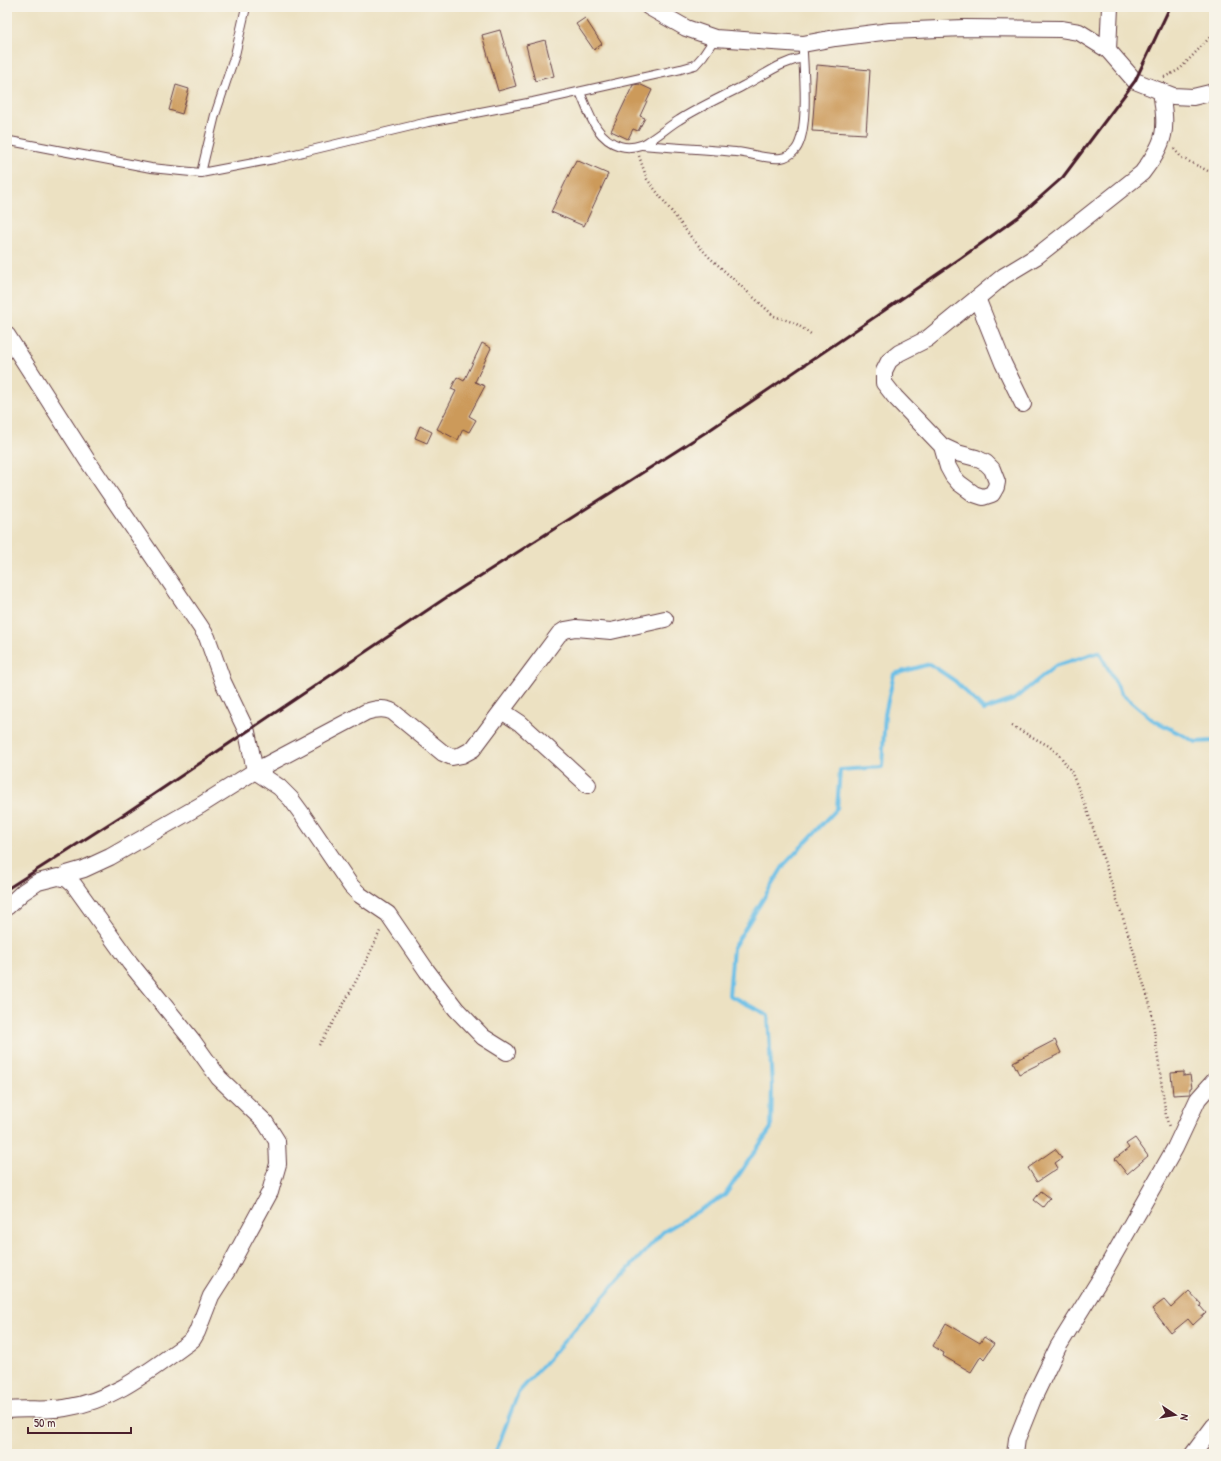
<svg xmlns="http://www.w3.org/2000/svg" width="1221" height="1461" font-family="'Patrick Hand',sans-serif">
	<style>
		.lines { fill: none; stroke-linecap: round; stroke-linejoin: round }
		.stream { stroke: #6bbfe7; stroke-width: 4 }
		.building { fill: #cc9a5a }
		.lane-casing { stroke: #623c42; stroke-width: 10 }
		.street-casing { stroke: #623c42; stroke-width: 18 }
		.path { stroke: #623c42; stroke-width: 2.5; stroke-dasharray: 1 3; stroke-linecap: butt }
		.lane { stroke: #fff; stroke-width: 8 }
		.street { stroke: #fff; stroke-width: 16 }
		.rail { stroke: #4a1f2b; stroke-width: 3 }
	</style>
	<rect width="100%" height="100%" fill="#f7f3e8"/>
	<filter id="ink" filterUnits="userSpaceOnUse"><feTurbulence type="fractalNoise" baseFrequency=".025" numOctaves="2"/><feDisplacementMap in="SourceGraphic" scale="8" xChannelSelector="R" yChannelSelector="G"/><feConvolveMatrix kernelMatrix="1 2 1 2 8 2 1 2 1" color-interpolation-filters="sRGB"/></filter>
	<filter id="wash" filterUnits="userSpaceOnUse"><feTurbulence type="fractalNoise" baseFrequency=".012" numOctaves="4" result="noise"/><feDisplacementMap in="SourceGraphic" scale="16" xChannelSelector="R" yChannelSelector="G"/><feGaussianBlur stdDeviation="0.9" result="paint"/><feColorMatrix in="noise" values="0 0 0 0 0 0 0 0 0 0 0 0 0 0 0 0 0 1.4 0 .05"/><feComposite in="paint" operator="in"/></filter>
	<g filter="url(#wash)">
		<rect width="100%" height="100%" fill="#ece1c2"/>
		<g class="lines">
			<polyline class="stream" points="495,1454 518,1393 622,1276 663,1232 725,1195 771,1128 772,1086 768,1015 729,995 733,948 784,865 837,809 840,770 882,767 885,714 894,674 930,664 955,681 984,710 1013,700 1055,666 1099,652 1122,694 1153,720 1196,742 1214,741"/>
		</g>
		<g id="blocks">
			<g class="building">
				<polygon points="585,18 602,44 594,50 576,24"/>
				<polygon points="500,30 516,86 498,91 482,35"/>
				<polygon points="545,40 554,76 535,81 526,45"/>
				<polygon points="817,65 870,70 866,134 812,131"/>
				<polygon points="639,84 652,90 640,116 645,118 638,131 633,129 628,139 611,131 633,85"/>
				<polygon points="176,85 189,89 182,114 169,110"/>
				<polygon points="576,160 608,174 584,226 551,212"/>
				<polygon points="482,343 491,348 475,382 485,386 469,416 476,420 469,432 463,429 458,440 437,429 456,391 451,389 457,377 464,381"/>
				<polygon points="420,426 432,432 427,443 415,438"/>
				<polygon points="1055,1040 1061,1053 1019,1074 1013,1062"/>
				<polygon points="1184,1072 1184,1076 1190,1075 1192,1088 1190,1088 1190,1094 1173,1095 1171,1073"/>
				<polygon points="1135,1138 1148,1156 1127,1174 1115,1159 1129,1148 1126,1144"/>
				<polygon points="1055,1149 1062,1158 1055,1163 1058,1168 1037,1182 1028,1168"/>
				<polygon points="1041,1191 1050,1198 1043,1207 1034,1200"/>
				<polygon points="1189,1291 1201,1304 1200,1306 1206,1313 1193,1325 1188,1319 1171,1333 1152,1309 1164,1300 1171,1308"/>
				<polygon points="946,1323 980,1343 984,1337 994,1344 984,1359 981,1356 971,1372 943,1356 944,1353 933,1346"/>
			</g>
		</g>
	</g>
	<g filter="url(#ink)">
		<use href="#blocks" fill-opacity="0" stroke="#623c42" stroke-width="1"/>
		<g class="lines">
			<g class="lane-casing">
				<g id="lane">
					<path d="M580,92C589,113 596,139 620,146C627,148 635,147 641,145C649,143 670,125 679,120C699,107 722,97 743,86C764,76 779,62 803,58"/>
					<polyline points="10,141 151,168 201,173 274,159 428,122 533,102 681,69 695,65 703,56 715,38"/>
					<path d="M642,145C674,148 705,149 736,152C751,153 767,160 781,158C788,157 792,154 796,149C809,131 804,75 803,53"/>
					<polyline points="201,173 215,115 235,55 246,7"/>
				</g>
			</g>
			<g class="street-casing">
				<g id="street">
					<polyline points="649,7 686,28 715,38 803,44 835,38 890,31 964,28 1061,29 1079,32 1108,50 1135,81 1145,85 1173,96 1193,97 1214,92"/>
					<polyline points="1108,50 1110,7"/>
					<polyline points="977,298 1003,363 1023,404"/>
					<polyline points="7,335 87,460 200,626 207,637 223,682 247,732 255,771 279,787 291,799 302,814 351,886 360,895 388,914 427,971 456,1009 483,1037 507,1052"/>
					<path d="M942,446L948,467L953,476L959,483L974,494L983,497L992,494L996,487L997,482L992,469L986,463L976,458L957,453L942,446L895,397L884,383V371L889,361L899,353L927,339L1004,276L1037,256L1142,173C1167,140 1167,131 1161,91"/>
					<polyline points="502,711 520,723 588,785"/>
					<path d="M63,878L67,874L84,869L110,857L201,805L255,771L366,712C375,709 384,707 393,712L443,753L452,757L462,755L473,749L536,665L559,634L565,630L576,628L611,631L665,619"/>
					<path d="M7,907L23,892L38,882L58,877L67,879L74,885L130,963L192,1040L219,1078L265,1122L277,1141L278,1164L270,1192L227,1271L211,1296L197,1332L193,1339L187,1344C149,1371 113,1401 65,1408C46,1411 26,1408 7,1410"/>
					<polyline points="1015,1454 1017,1439 1033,1399 1058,1347 1102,1276 1175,1148 1198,1099 1214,1081"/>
					<polyline points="1193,1454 1214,1426"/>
				</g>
			</g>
			<g class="path">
				<polyline points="1164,77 1173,73 1180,69 1214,33"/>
				<polyline points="1174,149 1182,158 1214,174"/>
				<polyline points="639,156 647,179 691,237 708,256 774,316 795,323 811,334"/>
				<polyline points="1012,726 1049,746 1061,757 1071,771 1086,807 1128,933 1151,1008 1166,1116 1169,1127"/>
				<path d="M319,1045C343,1008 363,969 381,929"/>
			</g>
			<use href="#lane" class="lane"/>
			<use href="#street" class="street"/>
			<polyline class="rail" points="7,889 126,813 444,599 711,429 961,258 1018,217 1063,177 1135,81 1170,7"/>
		</g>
	</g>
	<rect width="1221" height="1461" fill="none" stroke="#f7f3e8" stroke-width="24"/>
	<g transform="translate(1175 1415) rotate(102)" stroke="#f7f3e8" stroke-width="3" paint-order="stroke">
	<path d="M0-3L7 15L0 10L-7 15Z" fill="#4a1f2b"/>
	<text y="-6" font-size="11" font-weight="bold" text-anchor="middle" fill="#4a1f2b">N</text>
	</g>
	<path d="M28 1427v6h103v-6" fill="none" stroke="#4a1f2b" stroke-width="2"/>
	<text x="34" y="1427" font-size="12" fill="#4a1f2b" stroke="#f7f3e8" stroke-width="3" paint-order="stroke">50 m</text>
</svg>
